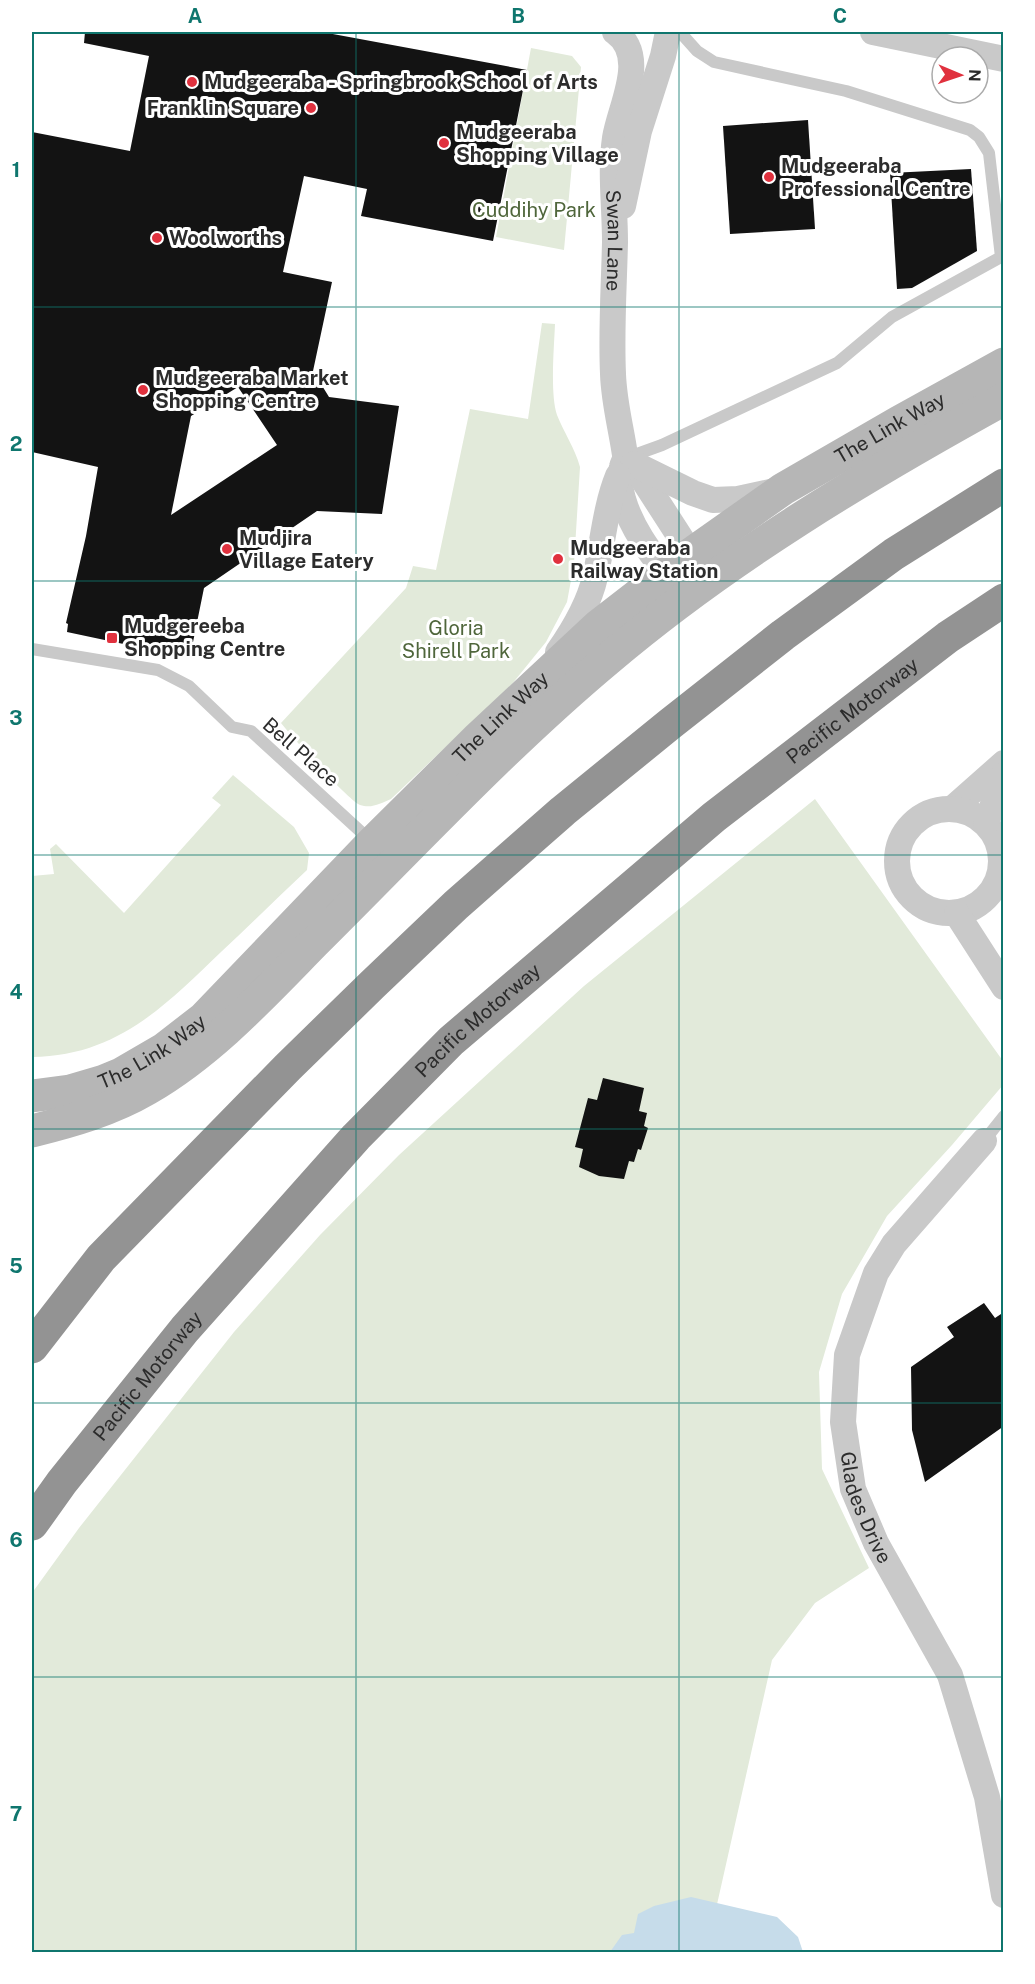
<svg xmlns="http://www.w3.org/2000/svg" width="1035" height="1984" font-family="'Public Sans',sans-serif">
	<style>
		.green { fill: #e2eada }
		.water { fill: #c6dcea }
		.building { fill: #131313; fill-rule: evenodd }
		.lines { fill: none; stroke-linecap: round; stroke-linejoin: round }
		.lane { stroke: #c9c9c9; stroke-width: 12 }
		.street { stroke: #c9c9c9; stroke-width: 26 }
		.secondary { stroke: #b6b6b6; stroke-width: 33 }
		.highway { stroke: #939393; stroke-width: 33 }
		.grid { fill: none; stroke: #0f766e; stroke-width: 1.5; stroke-opacity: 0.55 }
		.poi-dot { fill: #e0313e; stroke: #fff; stroke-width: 2 }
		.labels { text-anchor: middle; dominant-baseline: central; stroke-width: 6; stroke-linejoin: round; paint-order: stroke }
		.poi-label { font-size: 20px; font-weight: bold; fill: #2c2c2c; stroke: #fff; text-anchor: start }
		.park-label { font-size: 20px; fill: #4f663b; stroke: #fff }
		.street-label { font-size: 20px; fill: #2c2c2c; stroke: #fff }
		.neatline { fill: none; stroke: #0f766e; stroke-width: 2 }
		.grid-label { font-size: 20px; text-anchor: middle; font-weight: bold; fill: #0f766e }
	</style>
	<rect width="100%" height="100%" fill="#fff"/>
	<g class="green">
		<polygon points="531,48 572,56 581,67 564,250 496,237"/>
		<path d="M542,323L555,324C554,348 550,394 557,415C564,433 575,448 580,467L574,564L567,602L546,642L512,684L391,799C381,803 372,809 360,805C348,800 291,736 281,723L406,588L413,566L436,570L470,409L528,419Z"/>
		<path d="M233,775L294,827L309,853L307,870C278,897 250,925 221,952C164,1007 116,1056 32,1057V876L54,874L50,849L56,844L124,913L221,805L212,798Z"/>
		<polygon points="815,799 1003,1061 1003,1085 952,1145 887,1216 842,1294 819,1372 822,1469 869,1568 815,1603 772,1660 711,1931 704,1952 32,1952 32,1593 79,1528 234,1332 320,1235 399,1155 584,986"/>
	</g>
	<polygon class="water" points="691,1897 777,1917 798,1937 803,1952 610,1952 622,1935 634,1933 638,1914 654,1906"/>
	<g class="building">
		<path d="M85,32H322L527,70L493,241L361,216L367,189L304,176L283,272L332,282L313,371L329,397L399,406L382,514L317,511L204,588L192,647L169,643L167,648L147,645V649L67,632L68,624L66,623L86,536L98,467L32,452V132L130,151L149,56L84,43ZM238,387L277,445L171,515L191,416Z"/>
		<polygon points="808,120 815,229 730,234 723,126"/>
		<polygon points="971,169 977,251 912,288 897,289 890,173"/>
		<polygon points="603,1078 644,1088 639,1111 647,1113 644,1126 648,1128 641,1150 638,1149 634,1162 629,1161 624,1179 599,1176 579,1167 583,1149 575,1147 588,1098 597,1100"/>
		<polygon points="984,1303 995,1318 1004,1312 1004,1426 925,1482 912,1430 911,1367 954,1337 947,1327"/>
	</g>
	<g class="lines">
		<g class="lane">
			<polyline points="626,458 662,445 837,363 892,317 1001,257 989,153 979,137 970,130 846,91 714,62 697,51 680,32"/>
			<polyline points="32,649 158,670 189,686 232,727 251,731 372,842"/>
			<polyline points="984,1141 1004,1116"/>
		</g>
		<g class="street">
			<path id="s1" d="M615,32C649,56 620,106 615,138C610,172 615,207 615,242C614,286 611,330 613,374C614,403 621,427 625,455C626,460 623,462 622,467C619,477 620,489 623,499C631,527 649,551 666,573"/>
			<polyline points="873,32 1004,59"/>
			<polyline points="623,206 639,131 663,56 668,32"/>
			<polyline points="633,464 691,554"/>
			<polyline points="634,464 693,493 713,500 738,499 775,491"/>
			<path d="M558,652C574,629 589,604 595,577C603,543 605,508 618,476"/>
			<polyline points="952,809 1004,763"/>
			<circle cx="949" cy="861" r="52"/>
			<polyline points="986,823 1004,775"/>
			<polyline points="957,914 1004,987"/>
			<path id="s2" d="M984,1141L894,1244L876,1273L847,1355L843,1422L853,1489L876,1543L950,1675L987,1797L1004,1895"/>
		</g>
		<g class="secondary">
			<path id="s3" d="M32,1096L70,1091L104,1081L121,1074L164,1049L204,1018L372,843L479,737L598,626L691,554L783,489L899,422L1004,364"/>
			<path d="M32,1131C72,1121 111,1110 147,1089C211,1052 263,995 314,943C410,848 503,747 607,660C727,558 866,475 1004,399"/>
		</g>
		<g class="highway">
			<polyline points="32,1347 101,1258 288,1067 372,985 456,905 563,811 670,724 783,635 894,554 1004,485"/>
			<path id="s4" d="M32,1524L62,1482L185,1329L356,1137L451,1041L714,817L948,637L1004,600"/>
		</g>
	</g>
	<path class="grid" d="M356,32V1952M679,32V1952M32,307H1004M32,581H1004M32,855H1004M32,1129H1004M32,1403H1004M32,1677H1004"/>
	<g class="poi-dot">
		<circle cx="192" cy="82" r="6"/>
		<circle cx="311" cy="108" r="6"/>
		<circle cx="444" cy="143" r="6"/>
		<circle cx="769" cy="177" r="6"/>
		<circle cx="157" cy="238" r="6"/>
		<circle cx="143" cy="390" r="6"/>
		<circle cx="227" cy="549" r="6"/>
		<circle cx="558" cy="559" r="6"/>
		<rect x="106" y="632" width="12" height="12" rx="3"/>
	</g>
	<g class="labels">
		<g class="poi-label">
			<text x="204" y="82">Mudgeeraba - Springbrook School of Arts</text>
			<text x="299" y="108" text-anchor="end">Franklin Square</text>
			<text x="456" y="132">Mudgeeraba<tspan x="456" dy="23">Shopping Village</tspan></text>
			<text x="781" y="166">Mudgeeraba<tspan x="781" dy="23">Professional Centre</tspan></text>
			<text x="169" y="238">Woolworths</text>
			<text x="155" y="378">Mudgeeraba Market<tspan x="155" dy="23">Shopping Centre</tspan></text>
			<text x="239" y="538">Mudjira<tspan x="239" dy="23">Village Eatery</tspan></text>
			<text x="570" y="548">Mudgeeraba<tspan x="570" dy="23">Railway Station</tspan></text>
			<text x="124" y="626">Mudgereeba<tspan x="124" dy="23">Shopping Centre</tspan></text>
		</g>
		<g class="park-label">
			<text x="534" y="210">Cuddihy Park</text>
			<text x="456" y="628">Gloria<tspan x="456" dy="23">Shirell Park</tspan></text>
		</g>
		<g class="street-label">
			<text stroke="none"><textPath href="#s1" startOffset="216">Swan Lane</textPath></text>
			<text stroke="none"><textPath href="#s3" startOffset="1102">The Link Way</textPath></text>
			<text stroke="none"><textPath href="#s4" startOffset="1160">Pacific Motorway</textPath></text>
			<text stroke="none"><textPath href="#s3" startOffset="615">The Link Way</textPath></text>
			<text transform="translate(301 752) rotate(41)">Bell Place</text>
			<text stroke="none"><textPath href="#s4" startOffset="674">Pacific Motorway</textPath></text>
			<text stroke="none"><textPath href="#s3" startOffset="130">The Link Way</textPath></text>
			<text stroke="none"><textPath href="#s4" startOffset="188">Pacific Motorway</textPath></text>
			<text stroke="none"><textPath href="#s2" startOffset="414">Glades Drive</textPath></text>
		</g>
	</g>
	<rect width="1035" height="1984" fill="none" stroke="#ffffff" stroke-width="66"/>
	<g transform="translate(960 75) rotate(92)"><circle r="28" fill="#ffffff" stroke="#ababab" stroke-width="1.5"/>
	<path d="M0-4.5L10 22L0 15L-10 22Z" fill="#e0313e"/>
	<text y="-9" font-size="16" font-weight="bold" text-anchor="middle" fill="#2c2c2c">N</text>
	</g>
	<rect x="33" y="33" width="969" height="1918" class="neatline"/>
	<g class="grid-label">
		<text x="195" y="23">A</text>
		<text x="518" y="23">B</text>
		<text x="840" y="23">C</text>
		<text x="16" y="177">1</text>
		<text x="16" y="451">2</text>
		<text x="16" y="725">3</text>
		<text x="16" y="999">4</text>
		<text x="16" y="1273">5</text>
		<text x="16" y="1547">6</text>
		<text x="16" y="1821">7</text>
	</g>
</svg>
